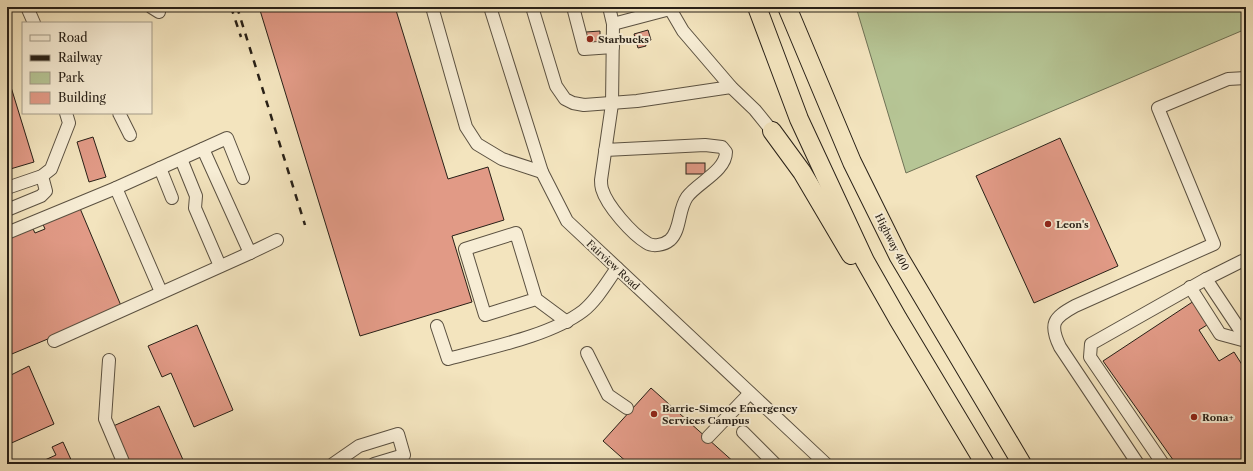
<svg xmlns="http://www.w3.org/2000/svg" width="1253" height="471" font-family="'Libre Caslon Text',serif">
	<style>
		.green { fill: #b6c595; stroke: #6f7256 }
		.building { fill: #e19a86; stroke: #282017 }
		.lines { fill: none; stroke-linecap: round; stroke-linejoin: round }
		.minor-casing { stroke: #5b5141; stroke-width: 14 }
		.highway-casing { stroke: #282017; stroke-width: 20 }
		.minor { stroke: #f7edd5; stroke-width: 12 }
		.highway { stroke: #f3e4be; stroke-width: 18 }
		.rail { stroke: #282017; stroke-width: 2.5; stroke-dasharray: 7 7; stroke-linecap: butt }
		.poi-dot { fill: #8f2418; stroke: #f7edd5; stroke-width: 1.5 }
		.labels { text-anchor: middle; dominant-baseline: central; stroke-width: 4; stroke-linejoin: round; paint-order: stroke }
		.poi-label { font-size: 10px; font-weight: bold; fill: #282017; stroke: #f7edd5; text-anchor: start }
		.street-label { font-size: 10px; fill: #282017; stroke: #f7edd5 }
	</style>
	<rect width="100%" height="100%" fill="#f3e4be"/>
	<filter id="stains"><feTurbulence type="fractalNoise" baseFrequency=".005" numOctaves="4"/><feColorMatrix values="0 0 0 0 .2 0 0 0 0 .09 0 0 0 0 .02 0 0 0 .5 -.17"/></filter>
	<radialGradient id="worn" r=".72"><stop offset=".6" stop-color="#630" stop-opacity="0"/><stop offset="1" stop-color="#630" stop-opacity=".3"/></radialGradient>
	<polygon class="green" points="856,7 1246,7 1246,29 906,173"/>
	<g class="building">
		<polygon points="259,7 395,7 448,179 488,167 504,220 452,236 472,302 360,336"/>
		<polygon points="648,30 651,40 645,42 646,46 638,48 634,34"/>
		<polygon points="600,31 600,43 586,43 586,32"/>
		<polygon points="7,74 34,162 7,170"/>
		<polygon points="93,137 106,177 89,182 77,142"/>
		<polygon points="1060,138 1118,266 1034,303 976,176"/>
		<rect x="686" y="163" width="19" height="11"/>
		<polygon points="79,206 122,308 7,356 7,238 32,227 35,233 45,229 42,222"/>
		<polygon points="1200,297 1215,320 1199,330 1219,361 1234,352 1246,371 1246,464 1176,464 1103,361"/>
		<polygon points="197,325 233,410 194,427 171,373 162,377 148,346"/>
		<polygon points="29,366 54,424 7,445 7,377"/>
		<polygon points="651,388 736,464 629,464 603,441"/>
		<polygon points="159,406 184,462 180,464 127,464 111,427"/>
		<polygon points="63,442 73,464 36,464 56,455 52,447"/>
	</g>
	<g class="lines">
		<g class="minor-casing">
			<g id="minor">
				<polyline points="27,7 34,23"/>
				<polyline points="151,7 159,12"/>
				<polyline points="432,7 466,127 477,144 502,159 542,172"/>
				<polyline points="490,7 542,172 567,221 826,464"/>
				<polyline points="532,7 556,86 565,99 573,103 584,105 637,101 731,87"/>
				<polyline points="573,7 584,49 613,47"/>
				<polyline points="669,7 683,31 731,87 755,110 772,131"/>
				<polyline points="613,24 670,9"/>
				<polyline points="119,113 130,135"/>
				<polyline points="203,149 250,253 277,240"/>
				<path d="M605,150L705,145L722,147L726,152C726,171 697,183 687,197C678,210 681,230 670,240C664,245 653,247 647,243C632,234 607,206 602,189C601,186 601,183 601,180L612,104L613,24L609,7"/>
				<polyline points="181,159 196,196 195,208 220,266"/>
				<polyline points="160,168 172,198"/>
				<polyline points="7,188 42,176 51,169 69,123 66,113"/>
				<polyline points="116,188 161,292"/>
				<polyline points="7,210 41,196 46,191 42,176"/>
				<polyline points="7,233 116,188 227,138 243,178"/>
				<polyline points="1206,279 1246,339"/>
				<polyline points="1190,287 1220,334 1246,341"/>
				<polyline points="536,299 516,233 465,249 485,315 536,299 567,322"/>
				<path d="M437,326L448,359C488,348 550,336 583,311C597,300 607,282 617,268"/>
				<polyline points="54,341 250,253"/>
				<polyline points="587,353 608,395 627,408"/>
				<polyline points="109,360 105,419 124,464"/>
				<polyline points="743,432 775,464"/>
				<polyline points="708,437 750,393"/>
				<polyline points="333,464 359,446 398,434 404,455 374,464"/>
				<path d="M1138,464L1060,347C1049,324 1053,318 1075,306L1214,244L1158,108L1228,79L1246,78V79"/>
				<polyline points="1163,464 1090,357 1091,344 1206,279 1242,261 1246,260"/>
			</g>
		</g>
		<g class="highway-casing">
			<g id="highway">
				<polyline points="757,7 799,119 865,261 898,319 985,464"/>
				<polyline points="787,7 852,162 899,257 1022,464"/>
				<polyline points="772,131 802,172 851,255"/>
			</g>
		</g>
		<use href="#minor" class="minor"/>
		<use href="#highway" class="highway"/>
		<g class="rail">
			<polyline points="231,7 241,37"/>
			<polyline points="237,7 305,225"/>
		</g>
	</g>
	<g class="poi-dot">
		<circle cx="590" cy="39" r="4"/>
		<circle cx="1048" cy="224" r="4"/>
		<circle cx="654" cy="414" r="4"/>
		<circle cx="1194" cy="417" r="4"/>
	</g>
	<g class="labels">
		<g class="poi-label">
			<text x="598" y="39">Starbucks</text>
			<text x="1056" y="224">Leon's</text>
			<text x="662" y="408">Barrie-Simcoe Emergency<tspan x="662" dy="12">Services Campus</tspan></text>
			<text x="1202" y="417">Rona+</text>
		</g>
		<g class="street-label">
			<text transform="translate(892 242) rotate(63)">Highway 400</text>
			<text transform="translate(613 265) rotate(43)">Fairview Road</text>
		</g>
	</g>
	<rect width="1253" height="471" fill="none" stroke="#f3e4be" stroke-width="24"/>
	<rect x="8" y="8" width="1237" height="455" fill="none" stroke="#282017" stroke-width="2"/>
	<rect x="12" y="12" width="1229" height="447" fill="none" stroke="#282017"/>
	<rect x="22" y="22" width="130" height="92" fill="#f7edd5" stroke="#a49b89"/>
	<rect x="30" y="35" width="20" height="6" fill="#f7edd5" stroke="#a49b89"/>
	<text x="58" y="42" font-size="12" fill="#282017">Road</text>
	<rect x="30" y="55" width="20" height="6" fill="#282017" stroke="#a49b89"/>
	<text x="58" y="62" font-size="12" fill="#282017">Railway</text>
	<rect x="30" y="72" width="20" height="12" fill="#b6c595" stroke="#a49b89"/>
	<text x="58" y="82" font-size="12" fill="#282017">Park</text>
	<rect x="30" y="92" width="20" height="12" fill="#e19a86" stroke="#a49b89"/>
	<text x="58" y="102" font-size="12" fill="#282017">Building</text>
	<rect width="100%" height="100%" filter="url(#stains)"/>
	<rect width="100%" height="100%" fill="url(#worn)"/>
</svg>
